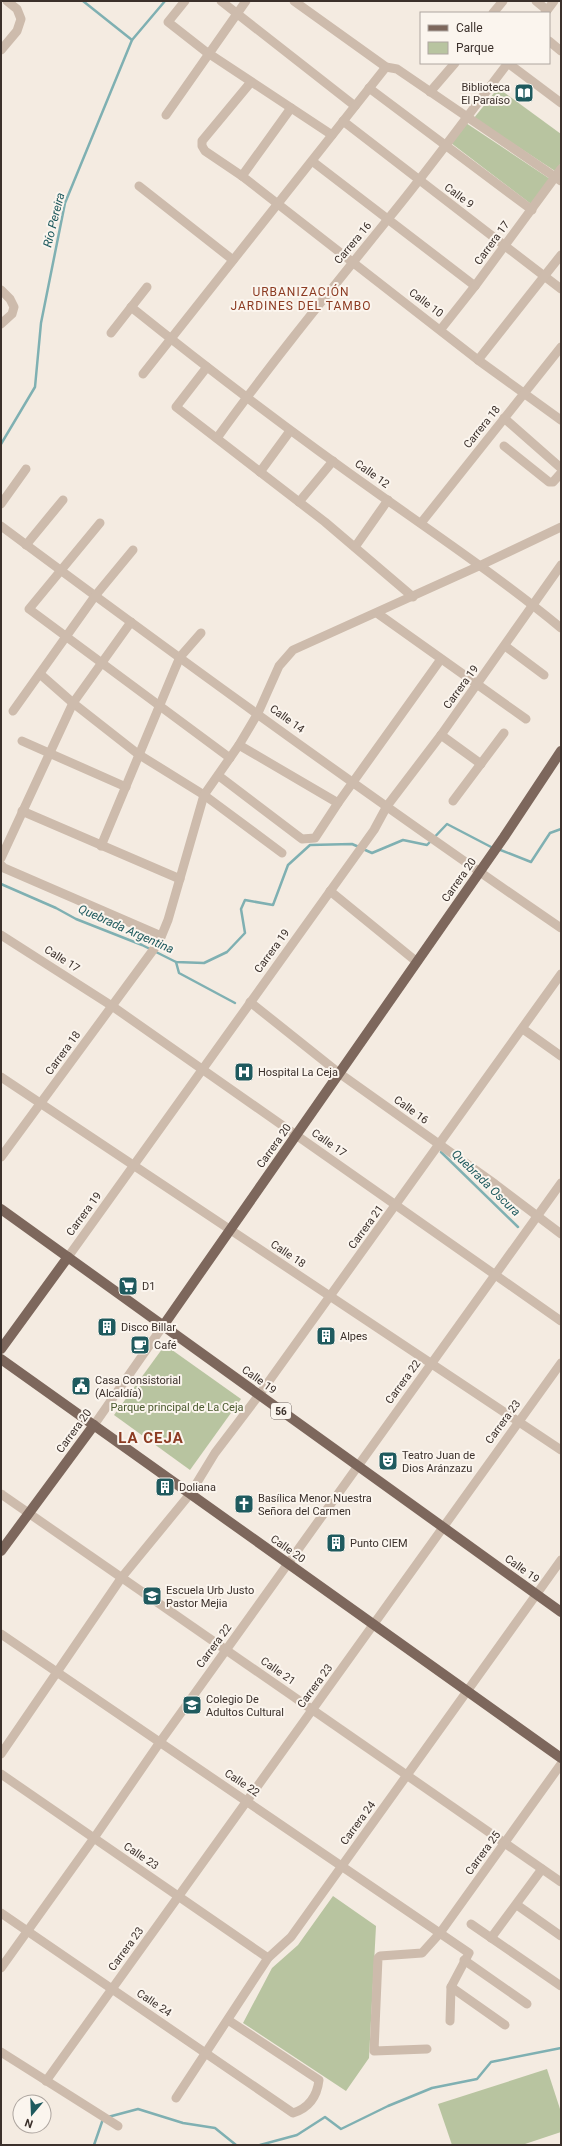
<svg xmlns="http://www.w3.org/2000/svg" width="562" height="2146" font-family="Roboto,sans-serif">
	<style>
		.green { fill: #b8c4a0 }
		.lines { fill: none; stroke-linecap: round; stroke-linejoin: round }
		.stream { stroke: #7fb0b2; stroke-width: 2.5 }
		.minor { stroke: #cdbbac; stroke-width: 9 }
		.major { stroke: #7d675c; stroke-width: 10 }
		.labels { text-anchor: middle; dominant-baseline: central; stroke-width: 4; stroke-linejoin: round; paint-order: stroke }
		.shield { fill: #fbf5ee; stroke: #756b66; stroke-width: 1 }
		.shield-label { font-size: 10px; font-weight: bold; fill: #3b302b }
		.poi-label { font-size: 11px; fill: #3b302b; stroke: #fbf5ee; text-anchor: start }
		.street-label { font-size: 11px; fill: #3b302b; stroke: #fbf5ee }
		.park-label { font-size: 11px; fill: #4a5a2e; stroke: #fbf5ee }
		.water-label { font-size: 12px; font-style: italic; fill: #1f5a5e; stroke: #fbf5ee }
		.neighbourhood-label { font-size: 12px; letter-spacing: 1px; fill: #8c3b22; stroke: #fbf5ee }
		.district-label { font-size: 15px; font-weight: bold; letter-spacing: 1px; fill: #8c3b22; stroke: #fbf5ee }
	</style>
	<rect width="100%" height="100%" fill="#f4ebe1"/>
	<g class="green">
		<polygon points="498,88 561,134 561,163 555,171 474,118"/>
		<polygon points="466,123 550,179 531,204 451,143"/>
		<polygon points="165,1345 241,1399 190,1470 114,1415"/>
		<polygon points="333,1896 376,1926 369,2058 346,2091 243,2023 272,1968 298,1945"/>
		<polygon points="547,2069 561,2112 561,2132 522,2145 452,2145 438,2104"/>
	</g>
	<g class="lines">
		<g class="stream">
			<polyline points="132,40 165,1"/>
			<polyline points="1,444 35,387 41,323 65,203 132,40 83,1"/>
			<polyline points="363,849 372,853 403,840 427,845 447,824 493,848"/>
			<polyline points="498,849 531,862 550,833 561,829"/>
			<polyline points="1,884 56,908 76,919 142,945 176,962 204,963 227,952 245,933 241,909 245,900 273,905 288,865 310,845 352,844 359,847"/>
			<polyline points="176,962 179,973 235,1003"/>
			<polyline points="441,1152 518,1227"/>
			<polyline points="108,2117 138,2109 183,2123 215,2128 236,2145"/>
			<polyline points="94,2145 103,2119"/>
			<polyline points="260,2145 297,2135 325,2117 341,2129 388,2106 432,2088 477,2079 491,2062 561,2048"/>
		</g>
		<g class="minor">
			<polyline points="185,1 168,22 205,51 332,135"/>
			<polyline points="221,1 355,106"/>
			<polyline points="294,1 386,67 397,69 561,181"/>
			<polyline points="536,1 547,10"/>
			<polyline points="493,13 503,1"/>
			<polyline points="545,13 554,1"/>
			<polyline points="549,41 561,51"/>
			<polyline points="1,50 17,31 21,19 17,9 7,1"/>
			<polyline points="508,63 561,103"/>
			<polyline points="251,82 202,141 202,146 205,151 242,176 478,360 561,420"/>
			<polyline points="369,88 532,210"/>
			<polyline points="430,92 455,63"/>
			<polyline points="166,115 246,1"/>
			<polyline points="343,121 561,289"/>
			<polyline points="312,161 475,286"/>
			<polyline points="242,176 291,108"/>
			<polyline points="139,186 233,260"/>
			<polyline points="1,290 10,299 14,307 12,314 1,324"/>
			<path d="M131,307C212,372 295,435 380,495C441,538 504,581 561,628"/>
			<polyline points="441,329 475,286 561,169"/>
			<polyline points="111,333 147,287"/>
			<polyline points="478,360 561,255"/>
			<polyline points="207,367 176,407 325,522 413,597"/>
			<polyline points="143,374 386,67"/>
			<polyline points="504,418 561,468"/>
			<path d="M217,438C271,363 330,291 388,219C430,168 468,115 508,63"/>
			<polyline points="504,446 549,482 553,482 561,473"/>
			<polyline points="260,472 290,431"/>
			<polyline points="299,502 333,461"/>
			<polyline points="1,504 26,469"/>
			<polyline points="100,523 29,609 230,758"/>
			<polyline points="421,523 561,347"/>
			<path d="M1,526C185,663 371,798 561,928"/>
			<polyline points="26,545 63,500"/>
			<polyline points="355,547 388,500"/>
			<polyline points="377,613 526,719"/>
			<polyline points="505,646 544,675"/>
			<polyline points="40,674 73,703 138,754 204,795 282,853"/>
			<polyline points="13,711 95,596 133,550"/>
			<polyline points="441,735 481,764"/>
			<polyline points="22,741 126,787"/>
			<polyline points="239,745 338,803"/>
			<polyline points="219,776 302,839 315,838 338,803 441,659"/>
			<polyline points="453,801 504,733"/>
			<polyline points="22,811 180,879"/>
			<polyline points="101,846 174,671 180,657 201,633"/>
			<polyline points="1,858 73,703 131,622"/>
			<polyline points="1,865 4,868 161,936"/>
			<polyline points="330,891 417,962"/>
			<polyline points="1,935 112,1006 561,1321"/>
			<polyline points="250,1002 339,1073 495,1184 561,1234"/>
			<polyline points="523,1029 561,1056"/>
			<polyline points="1,1077 561,1450"/>
			<polyline points="1,1157 159,942 168,920 204,795 239,745 258,713 279,666 293,650 479,566 561,527"/>
			<polyline points="68,1257 374,830 387,806 441,735 561,565"/>
			<polyline points="94,1425 163,1326"/>
			<polyline points="1,1494 561,1882"/>
			<polyline points="1,1634 469,1953 451,1987 450,2021"/>
			<polyline points="1,1754 122,1577 190,1494 215,1453 259,1395 561,974"/>
			<polyline points="1,1774 268,1958"/>
			<polyline points="517,1905 561,1936"/>
			<path d="M1,1913L293,2113C309,2108 317,2097 319,2080L228,2020"/>
			<polyline points="471,1924 561,1986"/>
			<polyline points="491,1938 542,1869"/>
			<polyline points="464,1960 527,2004"/>
			<polyline points="1,1968 94,1838 160,1742 561,1183"/>
			<polyline points="451,1987 505,2025"/>
			<polyline points="427,2049 374,2051 378,1958 380,1956 422,1953 440,1933 561,1764"/>
			<polyline points="1,2052 118,2126"/>
			<polyline points="46,2081 561,1363"/>
			<polyline points="176,2098 268,1958 291,1937 561,1560"/>
		</g>
		<g class="major">
			<polyline points="1,1209 561,1612"/>
			<polyline points="163,1326 504,837 561,751"/>
			<polyline points="1,1349 68,1257"/>
			<polyline points="1,1359 561,1758"/>
			<polyline points="1,1551 94,1425"/>
		</g>
	</g>
	<defs>
		<g id="library-square" transform="scale(1)"><rect x="-9" y="-9" width="18" height="18" rx="4" fill="#1f5a5e" stroke="#fbf5ee"/><path d="M-6-4Q-3-5.5-.7-3.5V5Q-3 3-6 4ZM6-4Q3-5.5 .7-3.5V5Q3 3 6 4Z" fill="#fff"/></g>
		<g id="hospital-square" transform="scale(1)"><rect x="-9" y="-9" width="18" height="18" rx="4" fill="#1f5a5e" stroke="#fbf5ee"/><path d="M-5-5h3v3.5h4V-5h3V5h-3V1.5h-4V5h-3Z" fill="#fff"/></g>
		<g id="supermarket-square" transform="scale(1)"><rect x="-9" y="-9" width="18" height="18" rx="4" fill="#1f5a5e" stroke="#fbf5ee"/><path d="M-6-5.5h2.5l.6 2H6L4.5 2H-2.5L-4.4-4H-6ZM-1.5 3.2a1.3 1.3 0 1 0 .1 0ZM3 3.2a1.3 1.3 0 1 0 .1 0Z" fill="#fff"/></g>
		<g id="building-square" transform="scale(1)"><rect x="-9" y="-9" width="18" height="18" rx="4" fill="#1f5a5e" stroke="#fbf5ee"/><path d="M-4-6H4V6H1V3H-1V6H-4ZM-2.5-4.3h1.7v1.8h-1.7ZM.8-4.3h1.7v1.8H.8ZM-2.5-1h1.7V.8h-1.7ZM.8-1h1.7V.8H.8Z" fill="#fff"/></g>
		<g id="cafe-square" transform="scale(1)"><rect x="-9" y="-9" width="18" height="18" rx="4" fill="#1f5a5e" stroke="#fbf5ee"/><path d="M-5.5-4.5H6V0H3Q3 3.5 0 3.5H-2.5Q-5.5 3.5-5.5 0ZM3-3.2v2h1.7v-2ZM-6 4.5H4V6H-6Z" fill="#fff"/></g>
		<g id="civic-square" transform="scale(1)"><rect x="-9" y="-9" width="18" height="18" rx="4" fill="#1f5a5e" stroke="#fbf5ee"/><path d="M-.6-6.5H3V-4.5H.6V-3L4-1V1h2V6H-6V1h2V-1L-.6-3ZM-1.2 2.5V6h2.4V2.5Z" fill="#fff"/></g>
		<g id="theatre-square" transform="scale(1)"><rect x="-9" y="-9" width="18" height="18" rx="4" fill="#1f5a5e" stroke="#fbf5ee"/><path d="M-5-5.5Q0-4 5-5.5V0Q5 5 0 6Q-5 5-5 0ZM-3.3-2.5H-1v1.5H-3.3ZM1-2.5H3.3v1.5H1ZM-2.8 1Q0 5.5 2.8 1Z" fill="#fff"/></g>
		<g id="church-square" transform="scale(1)"><rect x="-9" y="-9" width="18" height="18" rx="4" fill="#1f5a5e" stroke="#fbf5ee"/><path d="M-1.2-6h2.4v3.5h3.3v2.4h-3.3V6h-2.4V-.1h-3.3v-2.4h3.3Z" fill="#fff"/></g>
		<g id="school-square" transform="scale(1)"><rect x="-9" y="-9" width="18" height="18" rx="4" fill="#1f5a5e" stroke="#fbf5ee"/><path d="M0-5L7-2L0 1L-7-2ZM-4 1L0 2.5L4 1V4Q0 6-4 4Z" fill="#fff"/></g>
	</defs>
	<g fill-rule="evenodd">
		<use href="#library-square" x="524" y="93"/>
		<use href="#hospital-square" x="244" y="1072"/>
		<use href="#supermarket-square" x="128" y="1286"/>
		<use href="#building-square" x="107" y="1327"/>
		<use href="#building-square" x="326" y="1336"/>
		<use href="#cafe-square" x="140" y="1345"/>
		<use href="#civic-square" x="81" y="1386"/>
		<use href="#theatre-square" x="388" y="1461"/>
		<use href="#building-square" x="165" y="1487"/>
		<use href="#church-square" x="244" y="1504"/>
		<use href="#building-square" x="336" y="1543"/>
		<use href="#school-square" x="152" y="1596"/>
		<use href="#school-square" x="192" y="1705"/>
	</g>
	<g class="labels">
		<rect class="shield" x="271" y="1403" width="20" height="16" rx="3"/>
		<g class="shield-label">
			<text x="281" y="1411">56</text>
		</g>
		<g class="poi-label">
			<text x="510" y="87" text-anchor="end">Biblioteca<tspan x="510" dy="13">El Paraíso</tspan></text>
			<text x="258" y="1072">Hospital La Ceja</text>
			<text x="142" y="1286">D1</text>
			<text x="121" y="1327">Disco Billar</text>
			<text x="340" y="1336">Alpes</text>
			<text x="154" y="1345">Café</text>
			<text x="95" y="1380">Casa Consistorial<tspan x="95" dy="13">(Alcaldía)</tspan></text>
			<text x="402" y="1455">Teatro Juan de<tspan x="402" dy="13">Dios Aránzazu</tspan></text>
			<text x="179" y="1487">Doliana</text>
			<text x="258" y="1498">Basílica Menor Nuestra<tspan x="258" dy="13">Señora del Carmen</tspan></text>
			<text x="350" y="1543">Punto CIEM</text>
			<text x="166" y="1590">Escuela Urb Justo<tspan x="166" dy="13">Pastor Mejia</tspan></text>
			<text x="206" y="1699">Colegio De<tspan x="206" dy="13">Adultos Cultural</tspan></text>
		</g>
		<g class="street-label">
			<text transform="translate(459 196) rotate(37)">Calle 9</text>
			<text transform="translate(353 243) rotate(-50)">Carrera 16</text>
			<text transform="translate(492 243) rotate(-54)">Carrera 17</text>
			<text transform="translate(426 303) rotate(37)">Calle 10</text>
			<text transform="translate(482 427) rotate(-51)">Carrera 18</text>
			<text transform="translate(372 474) rotate(36)">Calle 12</text>
			<text transform="translate(461 687) rotate(-54)">Carrera 19</text>
			<text transform="translate(287 719) rotate(36)">Calle 14</text>
			<text transform="translate(459 880) rotate(-55)">Carrera 20</text>
			<text transform="translate(272 951) rotate(-54)">Carrera 19</text>
			<text transform="translate(62 959) rotate(32)">Calle 17</text>
			<text transform="translate(63 1053) rotate(-54)">Carrera 18</text>
			<text transform="translate(411 1110) rotate(36)">Calle 16</text>
			<text transform="translate(329 1143) rotate(35)">Calle 17</text>
			<text transform="translate(274 1146) rotate(-55)">Carrera 20</text>
			<text transform="translate(84 1214) rotate(-54)">Carrera 19</text>
			<text transform="translate(366 1227) rotate(-54)">Carrera 21</text>
			<text transform="translate(288 1254) rotate(34)">Calle 18</text>
			<text transform="translate(259 1380) rotate(36)">Calle 19</text>
			<text transform="translate(403 1382) rotate(-54)">Carrera 22</text>
			<text transform="translate(503 1422) rotate(-54)">Carrera 23</text>
			<text transform="translate(74 1431) rotate(-54)">Carrera 20</text>
			<text transform="translate(288 1549) rotate(35)">Calle 20</text>
			<text transform="translate(522 1569) rotate(36)">Calle 19</text>
			<text transform="translate(214 1646) rotate(-54)">Carrera 22</text>
			<text transform="translate(278 1671) rotate(35)">Calle 21</text>
			<text transform="translate(315 1686) rotate(-54)">Carrera 23</text>
			<text transform="translate(242 1783) rotate(34)">Calle 22</text>
			<text transform="translate(358 1823) rotate(-54)">Carrera 24</text>
			<text transform="translate(483 1853) rotate(-54)">Carrera 25</text>
			<text transform="translate(141 1856) rotate(34)">Calle 23</text>
			<text transform="translate(126 1949) rotate(-54)">Carrera 23</text>
			<text transform="translate(154 2003) rotate(34)">Calle 24</text>
		</g>
		<g class="park-label">
			<text x="177" y="1407">Parque principal de La Ceja</text>
		</g>
		<g class="water-label">
			<text transform="translate(54 220) rotate(-76)">Río Pereira</text>
			<text transform="translate(126 929) rotate(24)">Quebrada Argentina</text>
			<text transform="translate(486 1183) rotate(44)">Quebrada Oscura</text>
		</g>
		<g class="neighbourhood-label">
			<text x="301" y="292">URBANIZACIÓN<tspan x="301" dy="14">JARDINES DEL TAMBO</tspan></text>
		</g>
		<g class="district-label">
			<text x="151" y="1438">LA CEJA</text>
		</g>
	</g>
	<rect width="562" height="2146" fill="none" stroke="#3b302b" stroke-width="4"/>
	<rect x="420" y="12" width="130" height="52" fill="#fbf5ee" stroke="#aea6a0"/>
	<rect x="428" y="25" width="20" height="6" fill="#7d675c" stroke="#aea6a0"/>
	<text x="456" y="32" font-size="12" fill="#3b302b">Calle</text>
	<rect x="428" y="42" width="20" height="12" fill="#b8c4a0" stroke="#aea6a0"/>
	<text x="456" y="52" font-size="12" fill="#3b302b">Parque</text>
	<g transform="translate(32 2114) rotate(199)"><circle r="19" fill="#fbf5ee" stroke="#aea6a0"/>
	<path d="M0-3L7 15L0 10L-7 15Z" fill="#1f5a5e"/>
	<text y="-6" font-size="11" font-weight="bold" text-anchor="middle" fill="#3b302b">N</text>
	</g>
</svg>
